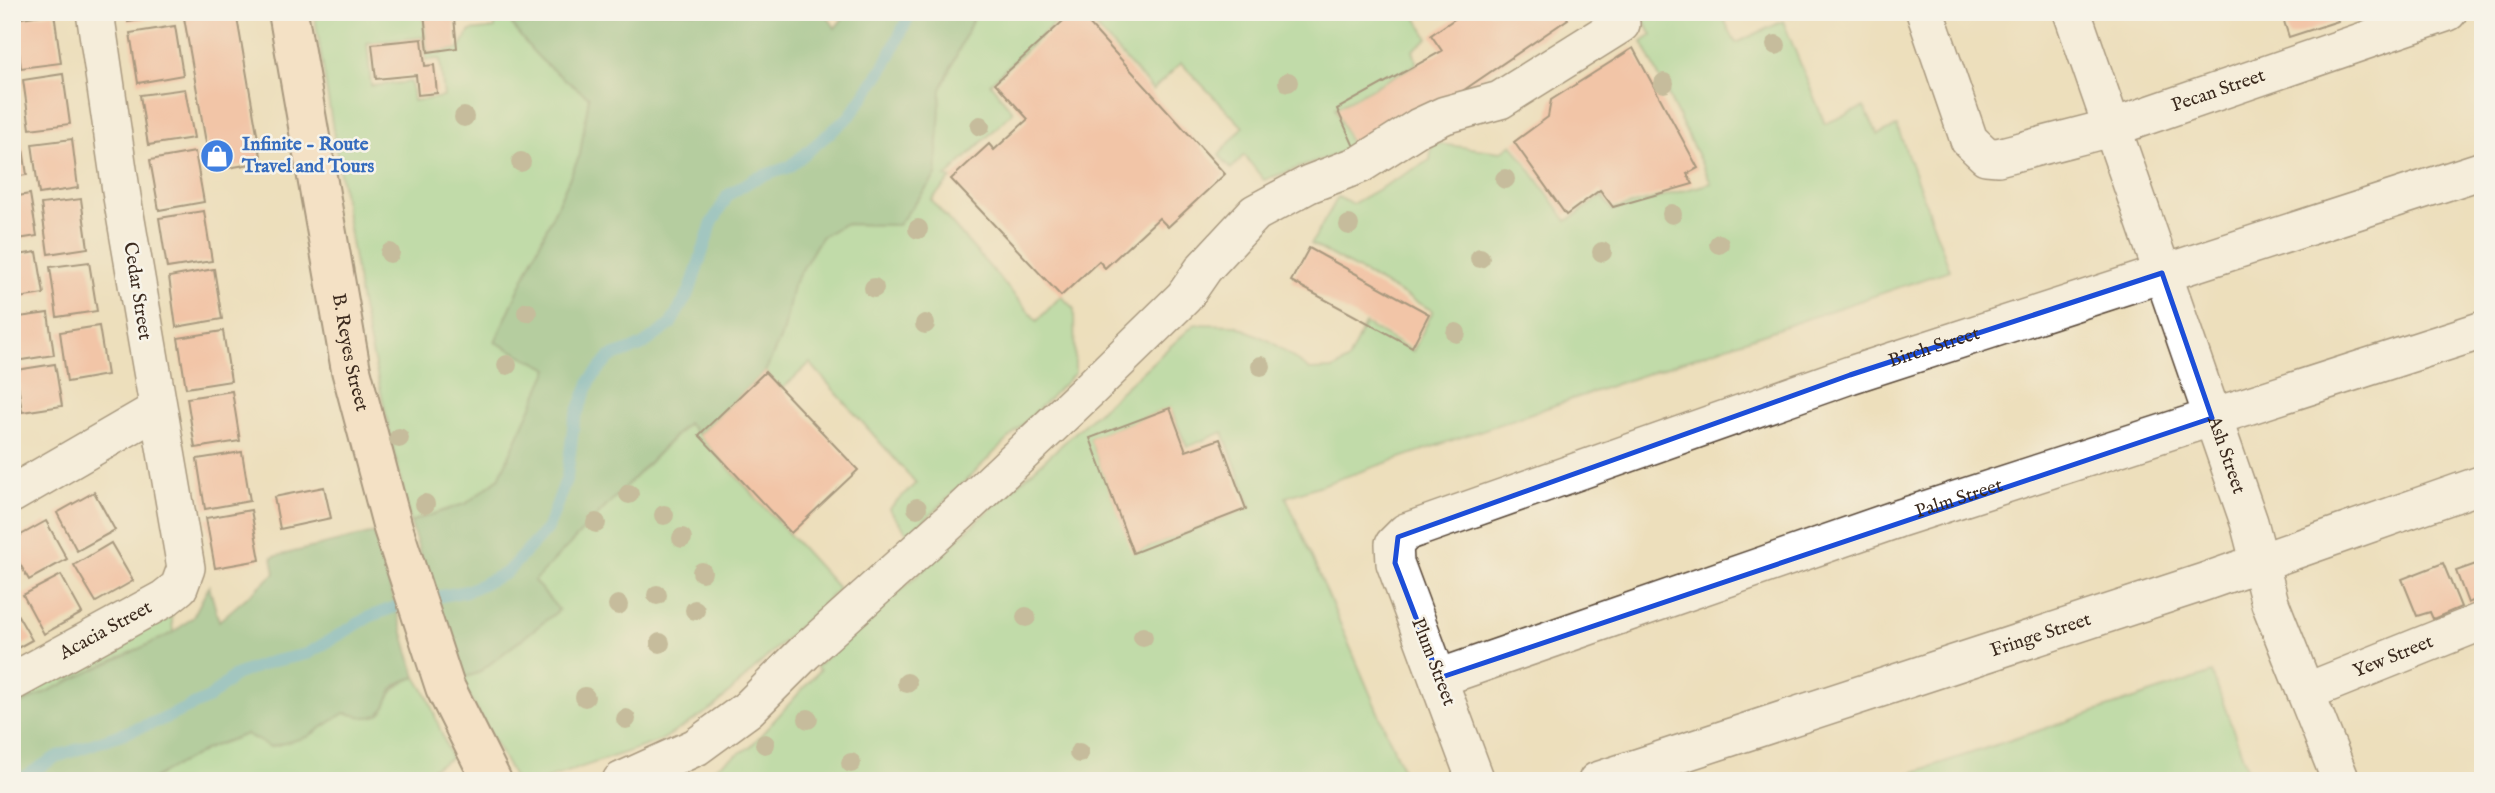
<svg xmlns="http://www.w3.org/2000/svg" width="2495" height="793" font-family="'IM FELL English',serif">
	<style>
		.green { fill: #8dd793; stroke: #648058; stroke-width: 2; fill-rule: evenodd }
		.forest { fill: #72b87d; stroke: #56714e; stroke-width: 2 }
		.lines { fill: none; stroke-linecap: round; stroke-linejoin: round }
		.stream { stroke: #46a9c6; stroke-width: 12 }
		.building { fill: #f8a68f }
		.street-casing { stroke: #564536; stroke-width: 40 }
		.secondary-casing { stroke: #564536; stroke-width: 42 }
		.street { stroke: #fff; stroke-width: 37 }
		.secondary { stroke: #fde4d1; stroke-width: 38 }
		.tree { fill: #979375 }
		.marked { fill: none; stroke: #1d4ed8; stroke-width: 5; stroke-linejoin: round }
		.labels { text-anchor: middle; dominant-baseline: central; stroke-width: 5; stroke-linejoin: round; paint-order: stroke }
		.street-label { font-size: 19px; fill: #3b2a1e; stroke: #f7f3e8 }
		.shop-label { font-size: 19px; font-weight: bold; fill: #366cbe; stroke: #f7f3e8; text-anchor: start }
	</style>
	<rect width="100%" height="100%" fill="#f7f3e8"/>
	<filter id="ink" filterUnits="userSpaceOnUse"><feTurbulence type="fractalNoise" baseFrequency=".0143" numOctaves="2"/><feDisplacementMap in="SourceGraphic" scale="14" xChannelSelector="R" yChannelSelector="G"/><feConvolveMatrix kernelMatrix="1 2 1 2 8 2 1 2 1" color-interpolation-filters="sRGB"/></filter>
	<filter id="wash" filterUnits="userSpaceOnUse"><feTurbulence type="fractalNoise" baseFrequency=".00686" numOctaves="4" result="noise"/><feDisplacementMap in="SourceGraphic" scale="28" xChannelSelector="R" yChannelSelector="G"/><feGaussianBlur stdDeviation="1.57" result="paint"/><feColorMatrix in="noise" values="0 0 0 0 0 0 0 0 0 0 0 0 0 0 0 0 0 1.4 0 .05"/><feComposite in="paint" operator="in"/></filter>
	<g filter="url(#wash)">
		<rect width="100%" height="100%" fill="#eddfbc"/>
		<g class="green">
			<path d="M314,12H423L428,53L459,49L470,31L495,28L494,12H504C531,55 548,68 589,97L580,155L495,342L550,369L499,478L467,503L410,522L361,303ZM423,37L426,60L440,59L444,97L413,101L411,82L371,86L367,43Z"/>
			<polygon points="976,12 1067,12 990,83 1013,112 946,177 951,179 931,200 1037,321 1061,296 1074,309 1075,373 938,508 908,534 889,509 916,483 810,363 782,389 765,372 784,330 793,285 821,237 844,224 898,225 936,176 941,89"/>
			<polygon points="1082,12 1413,12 1428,38 1413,50 1417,64 1335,108 1353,149 1264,180 1244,155 1231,169 1219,155 1243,127 1181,63 1153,90"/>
			<path d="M1639,12H1720L1736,43L1783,21L1825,124L1864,107L1878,135L1897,126L1950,270L1286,497L1407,780L691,781L750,747L820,670L816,667L1195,324L1235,325L1270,341L1310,370L1334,369L1348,360L1365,324L1413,351L1433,311L1311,244L1338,197L1352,204L1430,160L1432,143L1501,152L1512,144L1567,221L1602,196L1612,210L1711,183L1642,42L1652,35ZM1170,408L1187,447L1223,432L1251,507L1134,553L1090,438Z"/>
			<polygon points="688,423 839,589 713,708 660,741 540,781 516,781 460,679 478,673 559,610 533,581"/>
			<polygon points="171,609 173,633 12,708 12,682"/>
			<polygon points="2212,673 2252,781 1887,781"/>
			<path d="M416,677L427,695L451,758L411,781H148L208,748L247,734L307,737L344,713L364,717L383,711C390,692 396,684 416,677Z"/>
		</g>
		<g class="forest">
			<path d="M504,12H594L609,15L612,12H825L835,28L848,12H976L941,89L936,175L898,225L844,224L821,237L793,285L784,330L765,372L699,435L687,423L534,581L559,610L478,673L460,679L410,522L467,503L499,478L549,369L495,342L580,155L589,97C548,68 531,55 504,12Z"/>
			<path d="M374,533L416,677C406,680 397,682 392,691C385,702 386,718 366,717C359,717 352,713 344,713L307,737L270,747L246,734L208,748L148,781H12V708L173,633L193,617L209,586L219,621L275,573L272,557Z"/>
		</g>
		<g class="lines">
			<polyline class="stream" points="18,781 56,757 161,720 209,698 235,675 270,662 307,654 369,617 405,603 467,591 506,573 548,528 567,477 574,421 591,379 610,357 641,346 670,325 690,290 712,223 728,195 754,179 789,167 850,116 884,67 911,12"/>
		</g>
		<g id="blocks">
			<g class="building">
				<polygon points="127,12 173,12 173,15 128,22"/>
				<polygon points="183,12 236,12 262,162 211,171"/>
				<polygon points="424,12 485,12 485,15 454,18 457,48 428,52"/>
				<polygon points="1073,12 1078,12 1225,174 1168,227 1159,218 1105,268 1099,261 1061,296 951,179 989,144 994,150 1028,119 995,83"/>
				<polygon points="1452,12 1564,12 1568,19 1439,107 1355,149 1337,109 1442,51 1431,35 1456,18"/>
				<polygon points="2281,12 2335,12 2338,21 2289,37"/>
				<polygon points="54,13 61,63 21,68 15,19"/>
				<polygon points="175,26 183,75 138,83 130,33"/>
				<polygon points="422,39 425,66 434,65 437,93 418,95 416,75 376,79 372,44"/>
				<polygon points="1633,48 1698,168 1687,174 1693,184 1613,207 1600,190 1566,215 1514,142 1548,117 1551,100"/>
				<polygon points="63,74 70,124 30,129 23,80"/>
				<polygon points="185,89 194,138 148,145 140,95"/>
				<polygon points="20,129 27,175 12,177 12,130"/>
				<polygon points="72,139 78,188 39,194 32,144"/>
				<polygon points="195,152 204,202 159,210 150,160"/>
				<polygon points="30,194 37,236 12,240 12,197"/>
				<polygon points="81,199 88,248 48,254 41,204"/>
				<polygon points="204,211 212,261 167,268 159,218"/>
				<polygon points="1309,248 1429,314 1412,347 1291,281"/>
				<polygon points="37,252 44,294 12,299 12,256"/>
				<polygon points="89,262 97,311 57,317 50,267"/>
				<polygon points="214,269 222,319 176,327 169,277"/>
				<polygon points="48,313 54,355 15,361 12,318"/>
				<polygon points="99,326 107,375 67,382 60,332"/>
				<polygon points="223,331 231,381 186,388 178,338"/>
				<polygon points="55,364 62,406 22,412 16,370"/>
				<polygon points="765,372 858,470 791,533 699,435"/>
				<polygon points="232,391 240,441 195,448 187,398"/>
				<polygon points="1170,408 1186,451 1220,439 1246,509 1133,553 1090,438"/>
				<polygon points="242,452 250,501 205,509 197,459"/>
				<polygon points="324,487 331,518 280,529 274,497"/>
				<polygon points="94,492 115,530 77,551 57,513"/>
				<polygon points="251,510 260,560 215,568 206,518"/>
				<polygon points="46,521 67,559 29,580 12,550 12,540"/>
				<polygon points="111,543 133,581 96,602 74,565"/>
				<polygon points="2443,563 2461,607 2433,619 2430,612 2417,616 2402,579"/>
				<polygon points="2476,564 2483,582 2483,597 2468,603 2456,571"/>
				<polygon points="61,575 82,613 44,634 23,595"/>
				<polygon points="12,605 32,640 12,651"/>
			</g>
		</g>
	</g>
	<g filter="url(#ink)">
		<use href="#blocks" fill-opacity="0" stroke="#564536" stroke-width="2"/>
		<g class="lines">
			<g class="street-casing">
				<g id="street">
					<path id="s1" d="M1925,12L1969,140L1986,156L1998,157L2114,127L2448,12"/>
					<path id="s2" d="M2072,12L2249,522L2270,603L2341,781"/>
					<polyline points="12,494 157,410"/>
					<path id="s3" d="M1439,678L1897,519L2483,330"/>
					<path id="s4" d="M12,682L164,599L179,587L186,568L122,197L95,12"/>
					<path id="s5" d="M2306,692L2483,621"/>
					<polyline points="621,781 696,747 748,709 804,653 957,515 1092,387 1184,297 1204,268 1255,213 1309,184 1361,164 1419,127 1445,115 1500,100 1621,24"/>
					<path id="s6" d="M1476,781L1395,563L1394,544L1406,532L1850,375L2483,170"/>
					<path id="s7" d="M1597,781L2204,582L2483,484"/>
				</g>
			</g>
			<g class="secondary-casing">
				<g id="secondary">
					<path id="s8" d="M288,12L351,370L393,528L445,687L492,781"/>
				</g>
			</g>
			<use href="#street" class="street"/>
			<use href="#secondary" class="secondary"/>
		</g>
		<g class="tree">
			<circle cx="1776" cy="45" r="10"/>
			<circle cx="1288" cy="82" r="10"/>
			<circle cx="1664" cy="83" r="10"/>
			<circle cx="464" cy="117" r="10"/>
			<circle cx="980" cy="126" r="10"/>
			<circle cx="521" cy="162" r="10"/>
			<circle cx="1505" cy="179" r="10"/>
			<circle cx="1672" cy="214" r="10"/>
			<circle cx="1349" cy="225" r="10"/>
			<circle cx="918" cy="229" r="10"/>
			<circle cx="1719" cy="244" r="10"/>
			<circle cx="1602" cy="252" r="10"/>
			<circle cx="390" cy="253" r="10"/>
			<circle cx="1480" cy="258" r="10"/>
			<circle cx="874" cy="288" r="10"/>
			<circle cx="527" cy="312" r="10"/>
			<circle cx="925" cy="324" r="10"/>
			<circle cx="1456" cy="333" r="10"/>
			<circle cx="507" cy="365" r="10"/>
			<circle cx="1261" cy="366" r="10"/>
			<circle cx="399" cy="438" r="10"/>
			<circle cx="629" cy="494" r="10"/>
			<circle cx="425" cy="504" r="10"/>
			<circle cx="917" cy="508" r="10"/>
			<circle cx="664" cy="515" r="10"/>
			<circle cx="596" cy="523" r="10"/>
			<circle cx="682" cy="538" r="10"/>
			<circle cx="702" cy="572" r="10"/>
			<circle cx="657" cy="595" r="10"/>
			<circle cx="618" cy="605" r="10"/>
			<circle cx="695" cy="610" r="10"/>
			<circle cx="1026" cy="617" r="10"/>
			<circle cx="1143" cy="637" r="10"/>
			<circle cx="660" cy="643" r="10"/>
			<circle cx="907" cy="683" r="10"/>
			<circle cx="585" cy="697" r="10"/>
			<circle cx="626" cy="719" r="10"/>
			<circle cx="808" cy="719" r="10"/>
			<circle cx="765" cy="744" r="10"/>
			<circle cx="1079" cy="753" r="10"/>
			<circle cx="851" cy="763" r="10"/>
		</g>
	</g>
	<path d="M0 0H2495V793H0ZM2162,273L2212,418L1439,678L1395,563L1398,537L1850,375Z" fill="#eddfbc" fill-opacity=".55" fill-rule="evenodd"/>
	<path class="marked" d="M2162,273L2212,418L1439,678L1395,563L1398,537L1850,375Z"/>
	<defs>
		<g id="shop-disc" transform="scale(1.75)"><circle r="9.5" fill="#3f7fe0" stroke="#f7f3e8"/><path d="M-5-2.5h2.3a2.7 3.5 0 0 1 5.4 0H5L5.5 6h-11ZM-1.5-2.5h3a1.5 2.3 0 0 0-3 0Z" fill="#fff"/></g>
	</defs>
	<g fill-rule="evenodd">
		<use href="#shop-disc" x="217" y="156"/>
	</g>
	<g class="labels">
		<g class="street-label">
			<text stroke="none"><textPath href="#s1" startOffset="401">Pecan Street</textPath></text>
			<text transform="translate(137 291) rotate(81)">Cedar Street</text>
			<text stroke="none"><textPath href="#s6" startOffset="828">Birch Street</textPath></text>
			<text stroke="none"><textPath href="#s8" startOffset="346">B. Reyes Street</textPath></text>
			<text stroke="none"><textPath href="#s2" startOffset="469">Ash Street</textPath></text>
			<text stroke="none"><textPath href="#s3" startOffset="550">Palm Street</textPath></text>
			<text stroke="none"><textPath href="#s4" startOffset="107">Acacia Street</textPath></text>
			<text stroke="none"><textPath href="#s7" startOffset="467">Fringe Street</textPath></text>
			<text stroke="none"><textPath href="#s5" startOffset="94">Yew Street</textPath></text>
			<text transform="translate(1433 662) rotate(69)">Plum Street</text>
		</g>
		<g class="shop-label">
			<text x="242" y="145">Infinite - Route<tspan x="242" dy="22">Travel and Tours</tspan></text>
		</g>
	</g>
	<rect width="2495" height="793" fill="none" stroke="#f7f3e8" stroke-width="42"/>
</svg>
